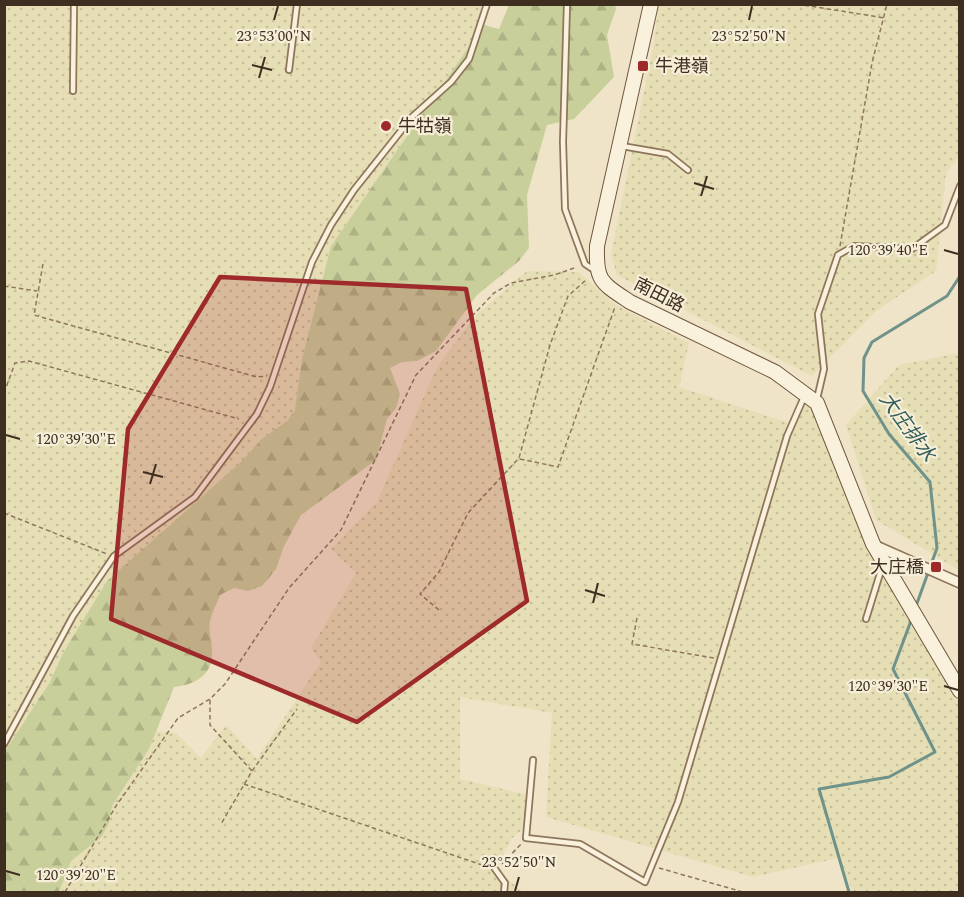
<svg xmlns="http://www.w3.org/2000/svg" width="964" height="897" font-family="Spectral,'Noto Sans TC',serif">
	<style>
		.farmland { fill: url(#farmland-dots) }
		.forest { fill: url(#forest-firs) }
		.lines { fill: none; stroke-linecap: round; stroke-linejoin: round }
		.stream { stroke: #6f938a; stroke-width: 3 }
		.lane-casing { stroke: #8d765c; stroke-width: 8 }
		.street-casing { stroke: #8d765c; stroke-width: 12 }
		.secondary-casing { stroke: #6f573f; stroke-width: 16 }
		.path { stroke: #8d765c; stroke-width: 1.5; stroke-dasharray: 4.5 3; stroke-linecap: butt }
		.lane { stroke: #faf1dc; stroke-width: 4.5 }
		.street { stroke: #faf1dc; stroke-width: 9 }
		.secondary { stroke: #faf1dc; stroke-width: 14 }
		.marked { fill: #9e2a2b; fill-opacity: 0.2; stroke: #9e2a2b; stroke-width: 4.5; stroke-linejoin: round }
		.ticks { fill: none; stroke: #3d2e20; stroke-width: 2 }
		.poi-dot { fill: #9e2a2b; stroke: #f7eed8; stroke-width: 2 }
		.labels { text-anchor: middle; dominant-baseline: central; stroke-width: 4.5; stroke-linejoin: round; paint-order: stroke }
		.poi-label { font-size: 18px; fill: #3d2e20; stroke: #f7eed8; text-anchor: start }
		.street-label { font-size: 18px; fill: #3d2e20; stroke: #f7eed8 }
		.water-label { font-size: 20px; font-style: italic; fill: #2f5d5a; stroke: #f7eed8 }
		.ticks-label { font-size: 15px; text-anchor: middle; fill: #3d2e20; stroke: #f7eed8; stroke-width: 4.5; stroke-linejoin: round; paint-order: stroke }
	</style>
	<defs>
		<pattern id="farmland-dots" width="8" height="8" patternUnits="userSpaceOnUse" patternTransform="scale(1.5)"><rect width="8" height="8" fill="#e6deb5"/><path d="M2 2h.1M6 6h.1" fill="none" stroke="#c6bf9b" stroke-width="1.8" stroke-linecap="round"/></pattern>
		<pattern id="forest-firs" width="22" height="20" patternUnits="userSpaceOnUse" patternTransform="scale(1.5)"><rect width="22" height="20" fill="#c9cf9b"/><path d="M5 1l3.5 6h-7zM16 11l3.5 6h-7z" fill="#aeb285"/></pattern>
	</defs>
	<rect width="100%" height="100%" fill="#f0e4c8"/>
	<g class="farmland">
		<polygon points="5,5 485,5 484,25 331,246 302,359 295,409 287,421 262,439 241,462 107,581 63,653 50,682 5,751"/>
		<polygon points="659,5 959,5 959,157 946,173 936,271 876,311 812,376 617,275 611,254 652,53"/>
		<polygon points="527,271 579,272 614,304 689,343 679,387 792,424 812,390 829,432 864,539 959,700 959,892 853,892 838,858 753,877 546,817 552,713 460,697 460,779 528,795 528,825 511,839 496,870 523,892 59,892 70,861 109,823 112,806 149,749 156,731 176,733 201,758 226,725 257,759 321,662 311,648 356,573 331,549 377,502 437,367 476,315"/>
		<polygon points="959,353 960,353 959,570 876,520 846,425 899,365"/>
	</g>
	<path class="forest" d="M509,5H615L616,9L607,35L614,77L574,119L547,125L527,195L529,248L519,261L477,295L436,351L417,361L402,362L390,368L400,394L396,408L387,419L376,460L301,515L284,546L276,569L262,586L248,591L234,588L220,595C217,603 212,613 210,621C208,631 212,640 212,650C214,674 196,685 174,687L149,749L112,806L109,823L102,836L71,861L59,892H5V751L50,682L63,653L107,581L241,462L262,439L287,421L295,410L302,359L331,246L484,25L499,29Z"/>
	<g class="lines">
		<g class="stream">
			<polyline points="916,606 937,548 930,482 889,434 863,391 864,358 872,342 947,296 960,276"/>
			<polyline points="849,892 819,789 889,777 935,752 893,669 912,618"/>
		</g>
		<g class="lane-casing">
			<g id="lane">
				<polyline points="567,4 563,142 565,209 585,264 594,270"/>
				<polyline points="289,70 297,4"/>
				<polyline points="73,91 74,4"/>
				<polyline points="622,146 668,154 688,170"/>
				<polyline points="817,399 824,369 818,314 838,255 854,246 912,249 945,225 960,186"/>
				<polyline points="866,619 882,567"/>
				<polyline points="4,744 73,616 114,556 195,497 257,414 270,387 312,262 331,225 354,190 412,117 451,82 469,59 487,4"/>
				<polyline points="533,760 526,838 580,844 645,882 678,802 787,436 804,397"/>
				<polyline points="495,869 505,883 504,892"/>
			</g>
		</g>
		<g class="street-casing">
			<polyline id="street" points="874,545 960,583"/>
		</g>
		<g class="secondary-casing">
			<path id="secondary" d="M651,4L597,246C596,281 600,282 630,302L775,372L817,403L873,544L960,691"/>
		</g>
		<g class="path">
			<polyline points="797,4 885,18"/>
			<polyline points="840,246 872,63 887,4"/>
			<polyline points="43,264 34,315 257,377 267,376"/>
			<polyline points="4,286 37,291"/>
			<polyline points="4,393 15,363 29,361 239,419"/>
			<polyline points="520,459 558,467 615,307"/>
			<polyline points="4,513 107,554"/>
			<polyline points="439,610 420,594 439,572 468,513 519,458 550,345 568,296 587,279"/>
			<polyline points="637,618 632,644 714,658"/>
			<polyline points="210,700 210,725 252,771 221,824"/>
			<polyline points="252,771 297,709"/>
			<polyline points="244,784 488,867"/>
			<polyline points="502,864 522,843"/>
			<polyline points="659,868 743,892"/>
			<polyline points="65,892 116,806 178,718 210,699 225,684 289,588 341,530 416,375 494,293 511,283 554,275 577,267"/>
		</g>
		<use href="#lane" class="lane"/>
		<use href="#street" class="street"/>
		<use href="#secondary" class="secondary"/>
	</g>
	<path class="marked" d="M220,277L466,289L527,601L357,722L111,619L128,429Z"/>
	<path class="ticks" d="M274,20L278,6M749,20L752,6M252,65L272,70M259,78L265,57M694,183L714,189M701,196L707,176M944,250L958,254M6,435L20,439M143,472L163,477M150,484L156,464M585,590L605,596M593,603L598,583M944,686L958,690M6,871L20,875M515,891L519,877"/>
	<g class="poi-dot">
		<rect x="637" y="60" width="12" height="12" rx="3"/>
		<circle cx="386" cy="126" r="6"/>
		<rect x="930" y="561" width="12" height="12" rx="3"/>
	</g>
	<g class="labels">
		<g class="poi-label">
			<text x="655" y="66">牛港嶺</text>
			<text x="398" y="126">牛牯嶺</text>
			<text x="924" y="567" text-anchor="end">大庄橋</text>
		</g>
		<g class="street-label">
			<text transform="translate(659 295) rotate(27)">南田路</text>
		</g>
		<g class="water-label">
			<text transform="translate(907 427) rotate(54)">大庄排水</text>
		</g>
	</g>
	<g class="ticks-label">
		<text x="274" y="41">23°53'00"N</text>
		<text x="749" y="41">23°52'50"N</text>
		<text x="888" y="255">120°39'40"E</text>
		<text x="76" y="444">120°39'30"E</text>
		<text x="888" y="691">120°39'30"E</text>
		<text x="519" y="867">23°52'50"N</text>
		<text x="76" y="880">120°39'20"E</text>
	</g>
	<rect width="964" height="897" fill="none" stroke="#3d2e20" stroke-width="12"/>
</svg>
